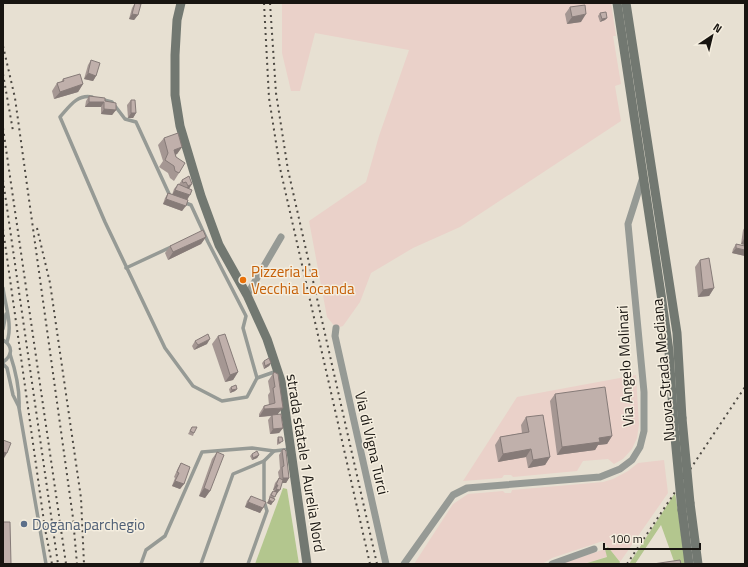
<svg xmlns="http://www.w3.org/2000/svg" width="748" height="567" font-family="'Titillium Web',sans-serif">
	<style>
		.industrial { fill: #ead1c9 }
		.green { fill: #b3c68e }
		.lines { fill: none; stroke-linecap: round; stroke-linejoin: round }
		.lane { stroke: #969a95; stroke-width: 3.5 }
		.street { stroke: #969a95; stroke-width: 7 }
		.secondary { stroke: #727871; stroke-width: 9 }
		.rail { stroke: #4d4943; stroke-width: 2; stroke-dasharray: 2 4; stroke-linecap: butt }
		.secondary-bridge { stroke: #727871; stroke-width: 9 }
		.wall { fill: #a59793 }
		.shaded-wall { fill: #867b78 }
		.building { fill: #c0b0ab; stroke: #867b78 }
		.food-dot { fill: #e8710a; stroke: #f5eedf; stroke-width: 1.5 }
		.service-dot { fill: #5c6f8a; stroke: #f5eedf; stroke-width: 1.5 }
		.labels { text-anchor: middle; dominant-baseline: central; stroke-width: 3; stroke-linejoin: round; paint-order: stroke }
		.food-label { font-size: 15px; fill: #c56008; stroke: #f5eedf; text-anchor: start }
		.street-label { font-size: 15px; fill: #181511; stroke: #f5eedf }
		.service-label { font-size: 15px; fill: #4e5e75; stroke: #f5eedf; text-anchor: start }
	</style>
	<rect width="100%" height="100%" fill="#e7e0d2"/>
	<g class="industrial">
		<polygon points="282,3 611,3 616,36 613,36 621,84 615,86 621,121 460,227 413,248 371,273 360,302 343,326 336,328 327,317 309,221 366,182 379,136 409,50 315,33 300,91 291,91 282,53"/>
		<polygon points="636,375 639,425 637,438 632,449 623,459 614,464 608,459 583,461 577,471 513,477 511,475 504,475 502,478 463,481 517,397"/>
		<polygon points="664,460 668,493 620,562 603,541 552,558 542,564 414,564 453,504 468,494 503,491 505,493 511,493 512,490 603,482 613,479 628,471 638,463"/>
		<polygon points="605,549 608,556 606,557 584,564 560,564"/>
	</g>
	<g class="green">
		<polygon points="283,488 287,489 299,564 255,564"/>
		<polygon points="675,493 687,564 675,564 661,525 635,564 629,564"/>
		<polygon points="608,547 620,562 619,564 584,564 607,557 605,549"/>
	</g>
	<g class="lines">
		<g class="lane">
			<path d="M92,97C77,94 69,107 60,117L105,222L165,348L193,386L222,401L247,397L257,378"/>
			<polyline points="100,99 112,102 125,119 136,122 170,196"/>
			<polyline points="183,202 191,205 208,242 246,316 243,328 257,378 277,371"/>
			<polyline points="126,268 171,247"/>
			<path d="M3,288C5,305 13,325 7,342"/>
			<polyline points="3,329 6,314"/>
			<path d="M3,340C13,346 13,355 3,362"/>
			<path d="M10,354C16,372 20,389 19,408L46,564"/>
			<polyline points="3,364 7,368 13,395 19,407"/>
			<polyline points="141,564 146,550 165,536 202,452 252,448 274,451 291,449"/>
			<polyline points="201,564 233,474 264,461 274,451"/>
			<polyline points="248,564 267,511 264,501 264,461"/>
		</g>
		<g class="street">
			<polyline points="247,295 281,237"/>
			<polyline points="336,328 335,336 386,564"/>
			<polyline points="404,564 453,495 467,488 600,477 620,469 632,460 640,447 644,431 644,392 628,224 643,177"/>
			<polyline points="552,564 594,549"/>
		</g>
		<g class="secondary">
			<polyline points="181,3 177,20 175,55 175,95 180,126 201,196 219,245 247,295 267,339 281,381 307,564"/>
			<polyline points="617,3 661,294 669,351 674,427"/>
			<polyline points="626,3 677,333 682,418"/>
			<polyline points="690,503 698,564"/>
			<polyline points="682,510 689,564"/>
		</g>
		<g class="rail">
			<polyline points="264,3 269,98 280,168 370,564"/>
			<polyline points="270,3 276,93 288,170 377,564"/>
			<polyline points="3,46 15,98 73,518 77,564"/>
			<polyline points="3,74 13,131"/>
			<polyline points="3,128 66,564"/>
			<polyline points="3,180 58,564"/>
			<polyline points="37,228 50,283 81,498 84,564"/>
			<polyline points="3,229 45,529 52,564"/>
			<polyline points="627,564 745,387"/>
		</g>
		<g class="secondary-bridge">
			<polyline points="682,418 690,503"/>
			<polyline points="674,427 682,510"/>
		</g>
	</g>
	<g class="wall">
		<polygon points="135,3 138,15 134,20 129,19 132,8"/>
		<polygon points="570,7 581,22 567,24 565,14"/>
		<polygon points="600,13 607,18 605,20 600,22 598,16"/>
		<polygon points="91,60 96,76 93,81 84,79 88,65"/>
		<polygon points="63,79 83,84 78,92 54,99 52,91 57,83 61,82"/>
		<polygon points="89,96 105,101 116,110 112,115 101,114 101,107 85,107 86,101"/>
		<polygon points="131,100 136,113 133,118 128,118 127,105"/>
		<polygon points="164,138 182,147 177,154 175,155 179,173 174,181 170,178 168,173 159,167 163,161 158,145"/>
		<polygon points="189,176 189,188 187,200 182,211 163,204 165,198 168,193 172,195 174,189 178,184 179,184 182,180"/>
		<polygon points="745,227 745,245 741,244 743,230"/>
		<polygon points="206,237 201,244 168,260 165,253 170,246"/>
		<polygon points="736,244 745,246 745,256 732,253 733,249"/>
		<polygon points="700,260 714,288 709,296 698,297 695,267"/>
		<polygon points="218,336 238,372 233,380 225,382 212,344"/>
		<polygon points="195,341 207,344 194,350 192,346"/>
		<polygon points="264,361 271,363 269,366 264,369 262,363"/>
		<polygon points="274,372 278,414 283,428 279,433 270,434 268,420 271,416 259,417 259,414 264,406 269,405 268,395 270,392 268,381"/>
		<polygon points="231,387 237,389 235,391 230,393 229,389"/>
		<polygon points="555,394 612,436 607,444 598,445 595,450 557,455 550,401"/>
		<polygon points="526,417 550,457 545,465 528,468 526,457 498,462 495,445 500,437 522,433 521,425"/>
		<polygon points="192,427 194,433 193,436 188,434"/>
		<polygon points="278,437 281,443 277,445 277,440"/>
		<polygon points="282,450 289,478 286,483 282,483 274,498 273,502 271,505 267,503 270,497 269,497 271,493 273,491 274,491 274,490 273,490 275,483 279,478 278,472 280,469 279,455"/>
		<polygon points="217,452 210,491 205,498 199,496 212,459"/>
		<polygon points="252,454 259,455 257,458 252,460 250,456"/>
		<polygon points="181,463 184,484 180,489 172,486 175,478 174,477 178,468"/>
		<polygon points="251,496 263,508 260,513 245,507 247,501"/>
	</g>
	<g class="shaded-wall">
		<polygon points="132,14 138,15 134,20 129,19"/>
		<polygon points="586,14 581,22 567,24 572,17"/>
		<polygon points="607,18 605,20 600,22 602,19"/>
		<polygon points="88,73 96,76 93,81 84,79"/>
		<polygon points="83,84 78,92 54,99 60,92"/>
		<polygon points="89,102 104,102 101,107 85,107"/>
		<polygon points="104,109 116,110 112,115 101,114"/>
		<polygon points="131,113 136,113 133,118 128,118"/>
		<polygon points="182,147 177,154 168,158 174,150"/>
		<polygon points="192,184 189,189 184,191 188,186"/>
		<polygon points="175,190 190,195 187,200 172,195"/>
		<polygon points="166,199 186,206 182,211 163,204"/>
		<polygon points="206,237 201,244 168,260 173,252"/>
		<polygon points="744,239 745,239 745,245 741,244"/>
		<polygon points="736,248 745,250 745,256 732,253"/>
		<polygon points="714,288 709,296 698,297 703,290"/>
		<polygon points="210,339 207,344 194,350 198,345"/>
		<polygon points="271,363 269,366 264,369 265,366"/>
		<polygon points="238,372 233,380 225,382 230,375"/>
		<polygon points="237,389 235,391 230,393 232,390"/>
		<polygon points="283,408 277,415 259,417 264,409"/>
		<polygon points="283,428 279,433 270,434 273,429"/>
		<polygon points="612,436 607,444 598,445 595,450 557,455 562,447 599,438"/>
		<polygon points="531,449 526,457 498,462 503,454"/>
		<polygon points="3,452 7,453 3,460"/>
		<polygon points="259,455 257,458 252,460 253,458"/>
		<polygon points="550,457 545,465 528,468 533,460"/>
		<polygon points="283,478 289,478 286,483 279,483"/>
		<polygon points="175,481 184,484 180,489 172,486"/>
		<polygon points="276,485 278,485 274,490 273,490"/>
		<polygon points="204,488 210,491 205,498 199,496"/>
		<polygon points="276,489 280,490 276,495 273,494"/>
		<polygon points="269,500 273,502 271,505 267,503"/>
		<polygon points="248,502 263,508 260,513 245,507"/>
	</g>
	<g class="building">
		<polygon points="135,3 141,4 138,15 132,14"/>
		<polygon points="585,5 586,14 572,17 570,7"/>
		<polygon points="606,12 607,18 602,19 600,13"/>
		<polygon points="91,60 100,63 96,76 88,73"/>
		<polygon points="80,74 83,84 60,92 57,83 64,81 63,79"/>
		<polygon points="89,96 105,98 105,101 116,103 116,110 104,109 104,102 89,102"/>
		<polygon points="131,100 135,100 136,113 131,113"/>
		<polygon points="178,133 182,147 174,150 176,157 185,163 179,173 175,171 174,166 165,160 168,153 164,138"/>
		<polygon points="189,176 192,184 188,186 186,182 183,183 182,180"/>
		<polygon points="178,184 192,190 190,195 175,190"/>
		<polygon points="168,193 188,200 186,206 166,199"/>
		<polygon points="203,230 206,237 173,252 170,246"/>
		<polygon points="736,244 745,246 745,250 736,248"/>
		<polygon points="709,258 714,288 703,290 700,260"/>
		<polygon points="208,334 210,339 198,345 195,341"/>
		<polygon points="225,334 238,372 230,375 218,336"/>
		<polygon points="269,358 271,363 265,366 264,361"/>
		<polygon points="274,372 278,374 283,408 264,409 264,406 275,403 273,388 275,387 273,374"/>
		<polygon points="236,385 237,389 232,390 231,387"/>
		<polygon points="605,387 612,436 599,438 600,442 562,447 555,394"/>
		<polygon points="281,414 283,428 273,429 272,415"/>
		<polygon points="543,415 550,457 533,460 531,449 503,454 500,437 529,432 526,417"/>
		<polygon points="192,427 197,427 194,433 190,431"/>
		<polygon points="278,437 282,437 283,441 279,443"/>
		<polygon points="3,440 11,443 7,453 3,452"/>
		<polygon points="284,449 286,451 289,478 283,478 282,467 284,466 282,450"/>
		<polygon points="257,451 259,455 253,458 252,454"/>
		<polygon points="217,452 224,455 210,491 204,488"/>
		<polygon points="181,463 190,467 184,484 175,481 179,473 177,472"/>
		<polygon points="279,478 283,480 280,490 276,489 278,485 276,485"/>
		<polygon points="273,491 277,492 275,497 271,495"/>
		<polygon points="251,496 266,502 263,508 248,502"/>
		<polygon points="270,497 275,499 273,502 269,500"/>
		<polygon points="3,522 10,522 11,564 3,564"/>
		<polygon points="680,560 681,564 653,564"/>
	</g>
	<circle class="food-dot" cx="243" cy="280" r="4"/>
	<circle class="service-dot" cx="24" cy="524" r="4"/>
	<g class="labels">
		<g class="food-label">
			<text x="251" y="271">Pizzeria La<tspan x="251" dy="17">Vecchia Locanda</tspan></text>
		</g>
		<g class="street-label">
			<text transform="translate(625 366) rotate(-93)">Via Angelo Molinari</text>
			<text transform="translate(663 370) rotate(-95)">Nuova Strada Mediana</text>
			<text transform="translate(372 443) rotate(77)">Via di Vigna Turci</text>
			<text transform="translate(306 463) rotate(81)">strada statale 1 Aurelia Nord</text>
		</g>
		<g class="service-label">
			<text x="32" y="524">Dogana parchegio</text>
		</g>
	</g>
	<rect width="748" height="567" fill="none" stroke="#181511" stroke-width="8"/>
	<g transform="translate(712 36) rotate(35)" stroke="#f5eedf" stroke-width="3" paint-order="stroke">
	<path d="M0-3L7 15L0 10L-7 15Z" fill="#181511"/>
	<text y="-6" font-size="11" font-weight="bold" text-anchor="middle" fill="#181511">N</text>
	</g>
	<path d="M604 543v6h96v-6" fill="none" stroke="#181511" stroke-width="2"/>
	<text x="610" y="543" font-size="12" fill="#181511" stroke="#f5eedf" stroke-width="3" paint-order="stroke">100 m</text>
</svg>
